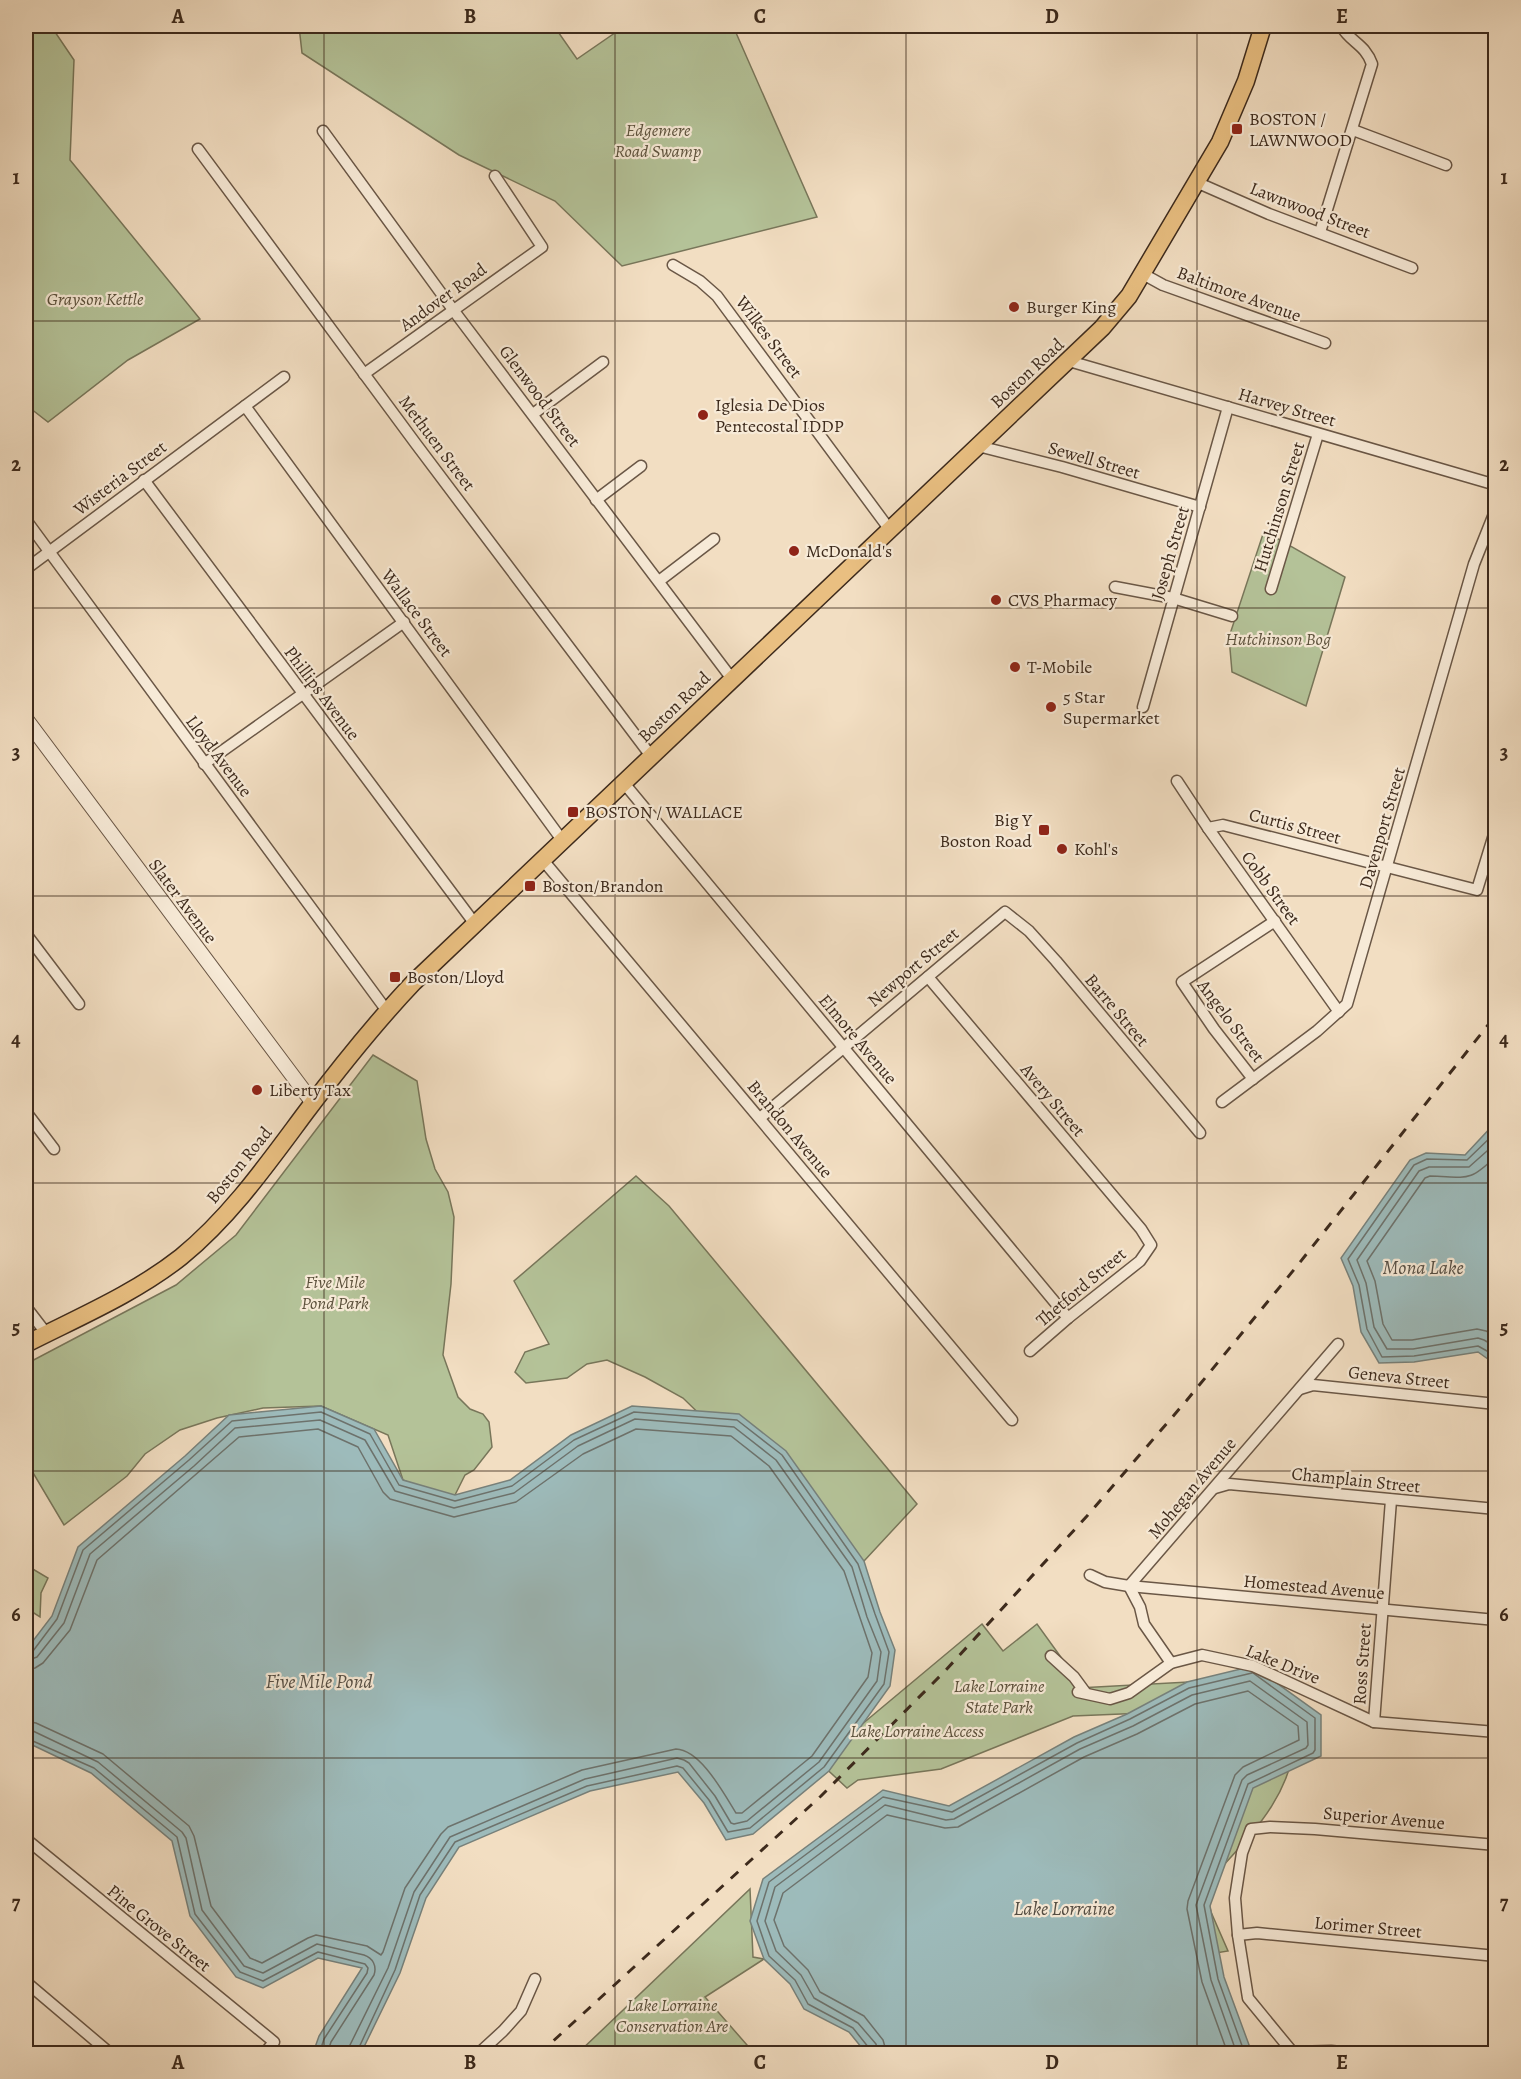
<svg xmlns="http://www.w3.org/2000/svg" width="1521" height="2079" font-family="Alegreya,serif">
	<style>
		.green { fill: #b4c298; stroke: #78765a; stroke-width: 1.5 }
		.water { fill: #9dbbbb; stroke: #77817b; stroke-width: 1.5 }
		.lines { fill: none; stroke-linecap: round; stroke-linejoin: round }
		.shore { stroke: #6d726c; stroke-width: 1.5 }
		.minor-casing { stroke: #6a5746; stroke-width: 13 }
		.tertiary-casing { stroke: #6a5746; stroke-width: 16 }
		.primary-casing { stroke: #3d2a1c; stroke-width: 19 }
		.minor { stroke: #f7ead7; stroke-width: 10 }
		.tertiary { stroke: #f7ead7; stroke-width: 14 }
		.primary { stroke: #e9bf81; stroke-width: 16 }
		.rail { stroke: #3d2a1c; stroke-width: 3; stroke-dasharray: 10 10; stroke-linecap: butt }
		.grid { fill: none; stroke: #3d2a1c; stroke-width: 1.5; stroke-opacity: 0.55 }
		.poi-dot { fill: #8f2418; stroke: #f7ead7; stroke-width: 2 }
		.labels { text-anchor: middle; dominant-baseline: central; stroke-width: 4.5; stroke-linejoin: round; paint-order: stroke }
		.poi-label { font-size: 18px; fill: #3d2a1c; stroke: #f7ead7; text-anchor: start }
		.park-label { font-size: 18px; font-style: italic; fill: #5b503b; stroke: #f7ead7 }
		.street-label { font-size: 18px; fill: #3d2a1c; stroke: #f7ead7 }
		.water-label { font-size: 20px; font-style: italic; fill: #554e44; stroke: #f7ead7 }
		.neatline { fill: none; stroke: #3d2a1c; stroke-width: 2 }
		.grid-label { font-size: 20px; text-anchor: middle; font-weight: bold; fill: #3d2a1c }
	</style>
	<rect width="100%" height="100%" fill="#f2dec2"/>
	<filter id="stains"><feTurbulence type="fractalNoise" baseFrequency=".00333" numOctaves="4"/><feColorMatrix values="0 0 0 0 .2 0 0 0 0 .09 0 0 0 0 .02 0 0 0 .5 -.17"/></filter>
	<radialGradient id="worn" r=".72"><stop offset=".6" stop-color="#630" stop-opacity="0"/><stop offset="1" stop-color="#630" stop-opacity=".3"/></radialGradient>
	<g class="green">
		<polygon points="26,26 51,26 74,60 70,160 200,319 128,360 48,422 26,405"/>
		<polygon points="299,26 554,26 577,59 625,26 733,26 817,217 622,266 555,201 459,155 302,53"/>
		<polygon points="1264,531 1345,577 1306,706 1232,672 1229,637"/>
		<polygon points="373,1055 417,1081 426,1139 435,1169 448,1192 454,1217 451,1284 443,1355 458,1397 470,1409 483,1414 489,1422 492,1447 474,1470 465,1475 455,1495 432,1493 403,1480 388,1435 321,1406 263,1408 217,1418 180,1430 145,1454 127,1476 64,1525 26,1461 26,1364 176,1285 236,1235"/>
		<polygon points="636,1176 669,1206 917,1504 812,1617 720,1434 683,1398 645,1377 607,1360 587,1364 567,1378 526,1383 515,1372 525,1352 549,1344 514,1281"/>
		<polygon points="26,1565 48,1578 41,1593 40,1617 26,1608"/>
		<path d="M982,1624L1003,1651L1037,1624L1068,1667L1078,1688L1281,1677C1285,1692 1296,1721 1295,1735C1293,1799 1244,1841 1205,1886L1211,1912L1228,1951L1198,1956L1182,1919L1176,1885L1253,1787L1276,1740L1266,1708L1073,1716L941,1769L858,1780L847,1788L818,1761Z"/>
		<polygon points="750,1889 753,1957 764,1959 705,1997 754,2053 577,2054"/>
	</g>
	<g class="water">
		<polygon points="1495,1123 1495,1364 1478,1352 1414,1362 1379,1363 1361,1332 1353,1286 1341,1258 1410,1160 1426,1153 1465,1155"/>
		<polygon points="321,1406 374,1429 403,1480 455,1495 510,1480 571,1435 632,1406 739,1414 786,1451 864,1561 880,1612 895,1650 890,1686 829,1771 753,1834 726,1840 704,1803 678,1772 590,1791 459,1847 426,1898 400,1973 361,2053 313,2053 319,2036 362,1968 318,1958 263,1988 236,1977 190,1916 172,1841 91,1773 26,1742 26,1650 52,1616 78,1547 185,1456 229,1415"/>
		<polygon points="1253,1666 1321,1715 1321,1756 1253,1788 1210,1906 1224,1977 1252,2053 866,2053 849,2032 804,2009 790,1984 764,1959 750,1921 763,1879 883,1790 949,1806 1074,1737 1127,1714 1187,1682"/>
	</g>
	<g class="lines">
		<g class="shore">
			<polyline points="1496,1132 1467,1160 1427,1159 1414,1165 1348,1259 1359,1285 1367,1329 1382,1357 1414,1356 1478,1346 1496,1356"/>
			<polyline points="1496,1143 1469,1167 1429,1167 1419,1171 1357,1260 1366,1283 1374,1327 1387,1349 1413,1349 1478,1338 1484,1340 1496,1347"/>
			<path d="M1496,1156C1469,1183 1467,1177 1430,1176L1425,1178L1367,1261L1375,1281L1383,1324L1392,1340H1412L1477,1329L1486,1331L1496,1336"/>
			<polyline points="26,1653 33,1651 57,1619 83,1550 189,1460 232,1421 321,1412 370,1434 399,1485 455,1501 512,1486 574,1440 634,1412 737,1420 782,1455 858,1564 875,1614 889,1652 884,1684 824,1767 750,1828 728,1832 709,1800 683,1768 677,1766 587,1786 455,1842 420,1895 395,1970 356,2054"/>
			<polyline points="26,1661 37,1657 64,1623 90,1554 194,1466 235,1428 320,1420 365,1440 395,1491 454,1508 514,1493 578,1446 635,1419 734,1427 776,1460 852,1567 867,1617 881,1652 877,1681 819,1762 747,1821 734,1824 731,1823 715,1796 689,1763 684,1760 677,1758 585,1779 450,1837 414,1892 388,1968 350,2045 349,2054"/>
			<path d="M26,1670L35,1668L43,1663L70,1630L97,1560L239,1437L318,1429L358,1447L383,1492L390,1499L454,1517L516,1502L583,1454L636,1429L731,1436L769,1466L844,1571L872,1653L868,1677L812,1756L742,1813H736C724,1794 701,1750 676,1749L582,1770L448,1827L441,1834L405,1888L383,1952L381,1955L367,1946L316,1935L308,1938L262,1963L250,1958L211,1906L194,1836L189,1826L103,1754L36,1723L26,1721"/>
			<path d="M26,1730L33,1731L98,1762L182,1832L186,1838L202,1910L244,1966L263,1973L317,1944L364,1955C373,1958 377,1966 374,1975L331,2042L327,2054"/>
			<polyline points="26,1738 94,1768 177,1837 195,1914 240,1972 263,1981 318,1952 365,1964 368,1968 367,1973 324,2039 319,2054"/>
			<polyline points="870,2054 869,2048 853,2028 808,2004 795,1980 769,1956 757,1921 769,1882 883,1797 952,1812 1077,1743 1130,1719 1189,1688 1252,1673"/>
			<polyline points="878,2054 876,2044 858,2023 814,1998 801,1975 776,1951 765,1921 775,1887 885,1805 946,1820 954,1819 1080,1749 1133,1726 1192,1695 1250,1681 1307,1722 1308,1745 1306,1748 1247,1775 1242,1780 1196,1905 1211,1980 1237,2054"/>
			<polyline points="887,2054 883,2040 864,2016 820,1992 808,1970 784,1946 774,1920 783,1893 887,1815 945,1828 958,1827 1084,1757 1137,1734 1195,1704 1248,1691 1298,1726 1299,1740 1243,1767 1235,1775 1188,1901 1187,1909 1202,1982 1228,2054"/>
			<polyline points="1245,2054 1218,1979 1204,1905 1248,1784 1313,1753 1315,1750 1315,1718 1253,1673"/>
		</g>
		<g class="minor-casing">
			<g id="minor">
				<polyline points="1353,130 1446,165"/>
				<polyline points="323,131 454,311 732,679"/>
				<polyline points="198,149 416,444 651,756"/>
				<polyline points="1196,182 1269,214 1412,268"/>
				<path d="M1320,232L1372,64C1365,44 1351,43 1341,26"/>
				<polyline points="673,265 700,281 717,296 890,530"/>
				<polyline points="1143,274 1163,285 1325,343"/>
				<polyline points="1069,361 1496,485"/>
				<polyline points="364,374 542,247 495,176"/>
				<polyline points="245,406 284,377"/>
				<polyline points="533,414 603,362"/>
				<polyline points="978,446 1062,467 1200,507"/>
				<polyline points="144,480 475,924"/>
				<polyline points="596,500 641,466"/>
				<polyline points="26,520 387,1011"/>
				<polyline points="26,569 245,406 562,840"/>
				<polyline points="659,581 714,539"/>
				<polyline points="1115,587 1173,598 1232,616"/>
				<polyline points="1271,589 1318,434"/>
				<polyline points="1143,707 1228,407"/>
				<polyline points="204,764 404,622"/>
				<polyline points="1177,781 1208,828 1339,1012"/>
				<polyline points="623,782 1068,1318"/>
				<polyline points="1208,828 1223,825 1477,890 1496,828"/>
				<polyline points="542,859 1012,1420"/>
				<polyline points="26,934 79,1004"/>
				<polyline points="928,977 1141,1229 1151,1245 1140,1261 1068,1318 1030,1351"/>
				<polyline points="1253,1079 1214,1029 1182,982 1275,921"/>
				<polyline points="1222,1102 1317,1031 1347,1004 1474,564 1496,509"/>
				<polyline points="26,1112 54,1149"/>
				<polyline points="760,1118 1005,912 1029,931 1056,961 1200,1133"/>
				<polyline points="26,1307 46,1333"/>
				<polyline points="1300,1389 1313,1385 1496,1404"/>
				<polyline points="1215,1488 1229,1484 1496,1509"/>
				<polyline points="1090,1575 1105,1582 1129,1586 1496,1620"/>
				<polyline points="1051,1656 1074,1677 1085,1692"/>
				<polyline points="1171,1663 1144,1624 1140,1607 1129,1586 1338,1344"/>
				<polyline points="1078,1692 1110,1699 1129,1693 1171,1663 1202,1655 1253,1666 1374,1722 1496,1732"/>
				<polyline points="1374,1722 1391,1500"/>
				<polyline points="26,1839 274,2042 264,2054"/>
				<polyline points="1238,1935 1257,1933 1496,1956"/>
				<polyline points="26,1982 111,2054"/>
				<polyline points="1293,2052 1331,2051 1362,2054"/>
				<polyline points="478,2054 503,2031 521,2011 535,1979"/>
				<polyline points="1294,2054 1248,1998 1238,1935 1235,1898 1242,1853 1251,1829 1270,1827 1315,1829 1496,1845"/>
			</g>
		</g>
		<g class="tertiary-casing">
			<polyline id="tertiary" points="26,719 313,1103"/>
		</g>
		<g class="primary-casing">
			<path id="primary" d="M26,1344C79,1317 134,1294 181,1257C231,1216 268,1163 306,1112C340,1067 375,1023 414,982L1102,328L1129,296L1220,142L1246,81L1263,26"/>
		</g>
		<use href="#minor" class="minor"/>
		<use href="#tertiary" class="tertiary"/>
		<use href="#primary" class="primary"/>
		<polyline class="rail" points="539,2054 821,1796 945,1671 1087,1516 1187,1400 1297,1266 1496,1015"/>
	</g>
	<path class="grid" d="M324,26V2054M615,26V2054M906,26V2054M1197,26V2054M26,321H1496M26,608H1496M26,896H1496M26,1183H1496M26,1471H1496M26,1758H1496"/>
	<g class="poi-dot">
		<rect x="1231" y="123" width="12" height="12" rx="3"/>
		<circle cx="1014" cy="307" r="6"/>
		<circle cx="703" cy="415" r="6"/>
		<circle cx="794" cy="551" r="6"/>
		<circle cx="996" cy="600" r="6"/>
		<circle cx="1015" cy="667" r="6"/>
		<circle cx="1051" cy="707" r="6"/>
		<rect x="567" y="806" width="12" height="12" rx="3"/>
		<rect x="1038" y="824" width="12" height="12" rx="3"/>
		<circle cx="1062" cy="849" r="6"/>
		<rect x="524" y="880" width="12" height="12" rx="3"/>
		<rect x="389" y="971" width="12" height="12" rx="3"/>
		<circle cx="257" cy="1090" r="6"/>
	</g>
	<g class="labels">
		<g class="poi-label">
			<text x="1249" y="119">BOSTON /<tspan x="1249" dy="21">LAWNWOOD</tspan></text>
			<text x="1026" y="307">Burger King</text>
			<text x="715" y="405">Iglesia De Dios<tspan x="715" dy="21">Pentecostal IDDP</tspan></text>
			<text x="806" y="551">McDonald's</text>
			<text x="1008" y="600">CVS Pharmacy</text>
			<text x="1027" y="667">T-Mobile</text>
			<text x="1063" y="697">5 Star<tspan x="1063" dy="21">Supermarket</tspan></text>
			<text x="585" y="812">BOSTON / WALLACE</text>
			<text x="1032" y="820" text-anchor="end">Big Y<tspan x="1032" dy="21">Boston Road</tspan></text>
			<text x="1074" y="849">Kohl's</text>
			<text x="542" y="886">Boston/Brandon</text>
			<text x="407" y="977">Boston/Lloyd</text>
			<text x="269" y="1090">Liberty Tax</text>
		</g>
		<g class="park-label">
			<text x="658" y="130">Edgemere<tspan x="658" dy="21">Road Swamp</tspan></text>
			<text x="95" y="299">Grayson Kettle</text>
			<text x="1278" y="639">Hutchinson Bog</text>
			<text x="335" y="1282">Five Mile<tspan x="335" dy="21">Pond Park</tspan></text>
			<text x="999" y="1686">Lake Lorraine<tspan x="999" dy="21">State Park</tspan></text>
			<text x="917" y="1731">Lake Lorraine Access</text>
			<text x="672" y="2005">Lake Lorraine<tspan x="672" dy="21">Conservation Are</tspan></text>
		</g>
		<g class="street-label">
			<text transform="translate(1310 210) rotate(21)">Lawnwood Street</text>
			<text transform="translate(1239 294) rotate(20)">Baltimore Avenue</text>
			<text transform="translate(443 297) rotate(-36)">Andover Road</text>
			<text transform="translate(769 337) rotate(53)">Wilkes Street</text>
			<text transform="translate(1027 373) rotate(-43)">Boston Road</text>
			<text transform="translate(540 396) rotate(53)">Glenwood Street</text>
			<text transform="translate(1287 407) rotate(16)">Harvey Street</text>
			<text transform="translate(437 443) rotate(53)">Methuen Street</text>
			<text transform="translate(1094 460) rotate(16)">Sewell Street</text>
			<text transform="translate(120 478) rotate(-37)">Wisteria Street</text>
			<text transform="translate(1279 507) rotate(-73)">Hutchinson Street</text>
			<text transform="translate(1170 553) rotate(-74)">Joseph Street</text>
			<text transform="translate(417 613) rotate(53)">Wallace Street</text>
			<text transform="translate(322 693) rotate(53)">Phillips Avenue</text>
			<text transform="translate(674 707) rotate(-44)">Boston Road</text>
			<text transform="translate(219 756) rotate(53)">Lloyd Avenue</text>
			<text transform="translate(1295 826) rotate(15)">Curtis Street</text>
			<text transform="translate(1382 828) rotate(-74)">Davenport Street</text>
			<text transform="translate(1271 888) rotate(54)">Cobb Street</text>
			<text transform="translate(183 901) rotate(53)">Slater Avenue</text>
			<text transform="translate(913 967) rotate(-40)">Newport Street</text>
			<text transform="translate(1117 1010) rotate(50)">Barre Street</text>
			<text transform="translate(1231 1021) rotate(53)">Angelo Street</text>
			<text transform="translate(858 1039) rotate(50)">Elmore Avenue</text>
			<text transform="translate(1053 1100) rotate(50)">Avery Street</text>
			<text transform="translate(790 1129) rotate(50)">Brandon Avenue</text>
			<text transform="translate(239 1165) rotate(-51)">Boston Road</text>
			<text transform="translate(1081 1287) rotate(-40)">Thetford Street</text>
			<text transform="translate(1399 1377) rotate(6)">Geneva Street</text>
			<text transform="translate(1356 1480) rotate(6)">Champlain Street</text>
			<text transform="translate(1192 1488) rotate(-50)">Mohegan Avenue</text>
			<text transform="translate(1314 1587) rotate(5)">Homestead Avenue</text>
			<text transform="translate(1283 1664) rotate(22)">Lake Drive</text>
			<text transform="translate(1362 1664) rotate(-86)">Ross Street</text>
			<text transform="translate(1384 1818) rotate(5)">Superior Avenue</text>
			<text transform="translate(1368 1927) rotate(5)">Lorimer Street</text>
			<text transform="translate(159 1928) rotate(39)">Pine Grove Street</text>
		</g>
		<g class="water-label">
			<text x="1423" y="1267">Mona Lake</text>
			<text x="319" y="1681">Five Mile Pond</text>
			<text x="1064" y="1908">Lake Lorraine</text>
		</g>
	</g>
	<rect width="1521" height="2079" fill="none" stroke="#f2dec2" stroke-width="66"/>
	<rect x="33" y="33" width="1455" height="2013" class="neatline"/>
	<g class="grid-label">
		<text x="178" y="23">A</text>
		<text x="470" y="23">B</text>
		<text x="760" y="23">C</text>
		<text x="1052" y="23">D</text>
		<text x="1342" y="23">E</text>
		<text x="16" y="184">1</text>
		<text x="1504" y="184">1</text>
		<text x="16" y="471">2</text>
		<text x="1504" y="471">2</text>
		<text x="16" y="759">3</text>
		<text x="1504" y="759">3</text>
		<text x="16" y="1046">4</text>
		<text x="1504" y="1046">4</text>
		<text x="16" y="1334">5</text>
		<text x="1504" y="1334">5</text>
		<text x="16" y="1621">6</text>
		<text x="1504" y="1621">6</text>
		<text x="16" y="1909">7</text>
		<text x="1504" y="1909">7</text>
		<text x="178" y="2069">A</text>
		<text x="470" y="2069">B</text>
		<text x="760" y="2069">C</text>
		<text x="1052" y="2069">D</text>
		<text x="1342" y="2069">E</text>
	</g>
	<rect width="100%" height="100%" filter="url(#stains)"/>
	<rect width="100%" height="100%" fill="url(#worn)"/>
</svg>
